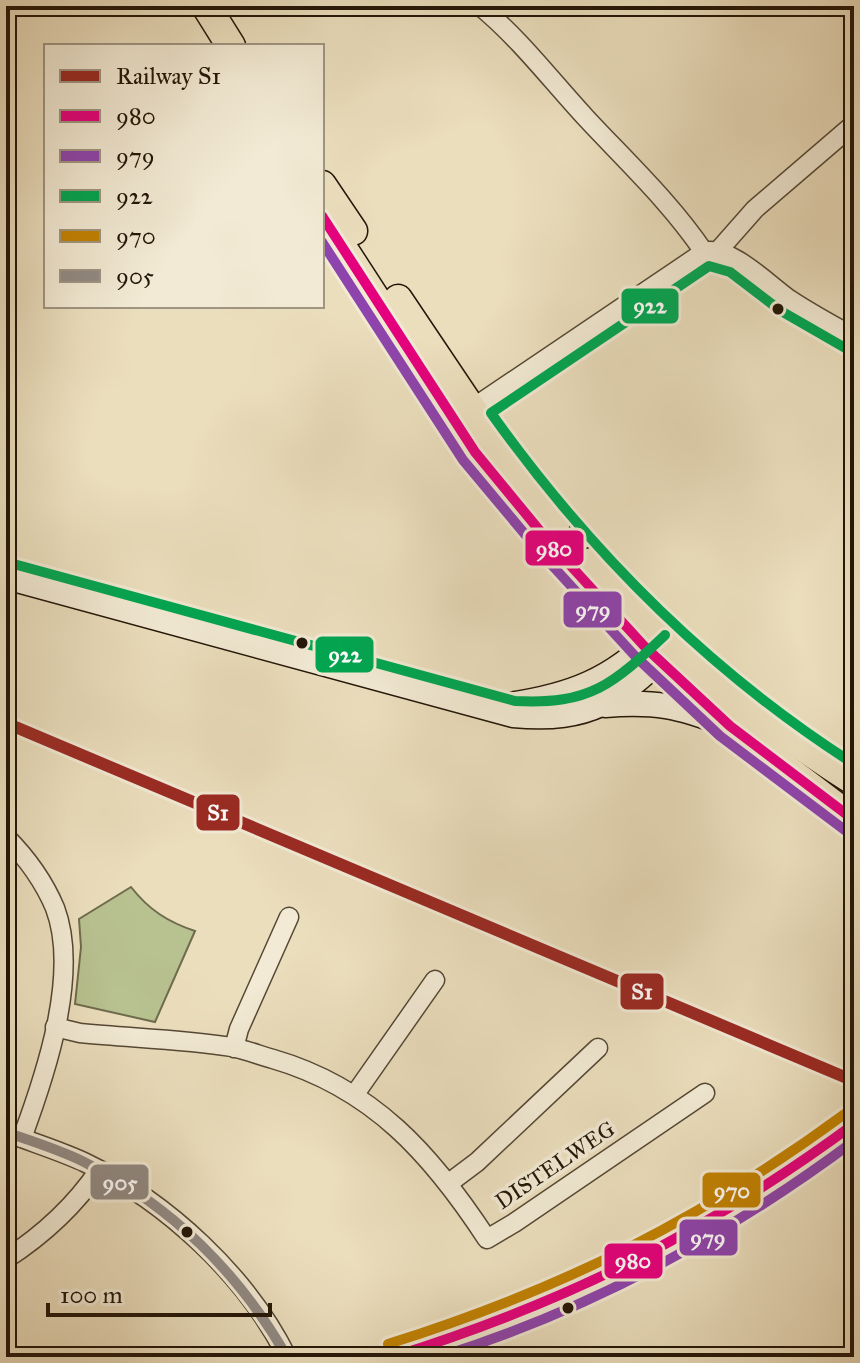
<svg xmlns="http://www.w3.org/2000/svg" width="860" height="1363" font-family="'IM FELL Great Primer',serif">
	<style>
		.green { fill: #b8c190; stroke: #6e6c4c; stroke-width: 2 }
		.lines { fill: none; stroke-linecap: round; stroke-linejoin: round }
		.street-casing { stroke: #554835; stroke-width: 21 }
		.secondary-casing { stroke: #231608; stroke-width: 27 }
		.primary-casing { stroke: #231608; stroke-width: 31 }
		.street { stroke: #f2ead4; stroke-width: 18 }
		.secondary { stroke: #f2ead4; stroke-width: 24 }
		.primary { stroke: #ebdebd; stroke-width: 28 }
		.bus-1-casing { stroke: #f2ead4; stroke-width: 16 }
		.bus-2-casing { stroke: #f2ead4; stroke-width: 16 }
		.bus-3-casing { stroke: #f2ead4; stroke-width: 16 }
		.bus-4-casing { stroke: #f2ead4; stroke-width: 16 }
		.bus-5-casing { stroke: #f2ead4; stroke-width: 16 }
		.bus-1 { stroke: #e5007d; stroke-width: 10 }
		.bus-2 { stroke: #8e44ad; stroke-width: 10 }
		.bus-3 { stroke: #00a651; stroke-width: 10 }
		.bus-4 { stroke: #c28202; stroke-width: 10 }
		.bus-5 { stroke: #918a84; stroke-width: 10 }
		.rail-1-casing { stroke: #f2ead4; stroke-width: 18 }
		.rail-1 { stroke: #9a2a23; stroke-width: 12 }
		.bus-dot { fill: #231608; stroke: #f2ead4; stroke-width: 3 }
		.labels { text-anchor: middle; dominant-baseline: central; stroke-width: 7; stroke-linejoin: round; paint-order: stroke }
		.street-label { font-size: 22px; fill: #231608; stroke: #f2ead4 }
		.line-badge { stroke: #f2ead4; stroke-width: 3 }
		.badge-label { font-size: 22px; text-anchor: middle; font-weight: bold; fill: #fff }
	</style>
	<rect width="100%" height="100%" fill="#ebdebd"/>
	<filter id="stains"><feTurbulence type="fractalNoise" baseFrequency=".0025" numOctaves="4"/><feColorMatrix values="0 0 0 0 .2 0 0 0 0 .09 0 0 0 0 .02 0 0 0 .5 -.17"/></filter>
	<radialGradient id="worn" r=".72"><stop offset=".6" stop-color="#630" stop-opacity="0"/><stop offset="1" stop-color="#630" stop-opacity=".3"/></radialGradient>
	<path class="green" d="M131,887C149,910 168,922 195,931L155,1022L75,1004L81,947L79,919Z"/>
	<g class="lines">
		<g class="street-casing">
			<g id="street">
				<path d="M480,6C520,39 550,79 586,118C627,162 670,202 704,252"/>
				<polyline points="718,251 755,209 854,124"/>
				<path d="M464,414L704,252C729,244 769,285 789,299C810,313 832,325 854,337"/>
				<path d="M6,837C26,857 44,882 55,908C80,974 45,1076 22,1138"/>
				<path d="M55,1027L80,1033C130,1038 182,1039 232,1047C246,1050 259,1055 273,1059C373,1088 432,1155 487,1239L514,1223L705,1093"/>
				<polyline points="234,1048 239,1029 289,917"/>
				<polyline points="355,1094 435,980"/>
				<path d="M6,1132C33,1143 61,1151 86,1163C167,1202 247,1276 287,1357"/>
				<polyline points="449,1183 477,1162 598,1048"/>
				<path d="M6,1259C43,1235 74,1207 99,1170"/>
			</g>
		</g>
		<g class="secondary-casing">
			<g id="secondary">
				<path d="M6,577L513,715C592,722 617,700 671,649"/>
				<path d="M509,705C571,696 612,680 657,635"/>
				<path d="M605,705C655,701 679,706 725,724"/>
				<path d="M392,1357C557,1310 719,1230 854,1124"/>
			</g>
		</g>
		<g class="primary-casing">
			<g id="primary">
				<polyline points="206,6 231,46"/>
				<polyline points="322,185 353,231"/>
				<polyline points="322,216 475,452 549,542 645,647 730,726 854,820"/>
				<polyline points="398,299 492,439 556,522"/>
				<path d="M592,562C672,648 755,718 854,781"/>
			</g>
		</g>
		<use href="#street" class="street"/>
		<use href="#secondary" class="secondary"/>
		<use href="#primary" class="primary"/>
		<g class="bus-1-casing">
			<g id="bus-1">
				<polyline points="322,216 475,452 549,542 645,647 730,726 854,820"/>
				<path d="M392,1357C565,1303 708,1232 854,1124"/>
			</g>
		</g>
		<g class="bus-2-casing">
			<g id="bus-2">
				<polyline points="322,242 463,460 539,551 635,656 720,736 846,831"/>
				<path d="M439,1357C589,1310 728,1235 854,1141"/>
			</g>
		</g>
		<g class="bus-3-casing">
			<g id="bus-3">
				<path d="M847,349L781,311L730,272L709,266L491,413C590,552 710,672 854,764"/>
				<path d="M10,563L515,701C591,705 613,684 665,635"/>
			</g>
		</g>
		<g class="bus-4-casing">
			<path id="bus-4" d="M388,1344C560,1290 701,1220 846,1113"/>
		</g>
		<g class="bus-5-casing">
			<path id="bus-5" d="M6,1132C33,1142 61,1150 86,1163C172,1206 240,1274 287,1357"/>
		</g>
		<use href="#bus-1" class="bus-1"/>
		<use href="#bus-2" class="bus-2"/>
		<use href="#bus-3" class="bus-3"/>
		<use href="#bus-4" class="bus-4"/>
		<use href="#bus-5" class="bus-5"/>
		<g class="rail-1-casing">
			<polyline id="rail-1" points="6,723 854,1081"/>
		</g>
		<use href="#rail-1" class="rail-1"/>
	</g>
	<g class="bus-dot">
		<circle cx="778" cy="309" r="7"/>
		<circle cx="302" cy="643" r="7"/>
		<circle cx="187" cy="1232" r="7"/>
		<circle cx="568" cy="1308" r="7"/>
	</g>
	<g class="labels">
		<g class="street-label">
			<text transform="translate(555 1165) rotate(-34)">DISTELWEG</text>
		</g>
	</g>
	<g class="line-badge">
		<rect x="620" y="287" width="60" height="38" rx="8" fill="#00a651"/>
		<rect x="524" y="529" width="61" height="38" rx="8" fill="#e5007d"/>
		<rect x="562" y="590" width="61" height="39" rx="8" fill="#8e44ad"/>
		<rect x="314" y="635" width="61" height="39" rx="8" fill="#00a651"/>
		<rect x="195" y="793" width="46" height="39" rx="8" fill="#9a2a23"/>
		<rect x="619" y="972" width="46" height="39" rx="8" fill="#9a2a23"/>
		<rect x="89" y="1163" width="61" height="38" rx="8" fill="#918a84"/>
		<rect x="701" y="1171" width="61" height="38" rx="8" fill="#c28202"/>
		<rect x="678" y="1218" width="61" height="39" rx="8" fill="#8e44ad"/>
		<rect x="603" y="1242" width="61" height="38" rx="8" fill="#e5007d"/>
	</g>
	<g class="badge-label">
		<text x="650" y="313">922</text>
		<text x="554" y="556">980</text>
		<text x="593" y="617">979</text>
		<text x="345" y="662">922</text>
		<text x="218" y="820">S1</text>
		<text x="642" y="999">S1</text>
		<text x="120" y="1190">905</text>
		<text x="732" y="1198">970</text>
		<text x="708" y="1245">979</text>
		<text x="633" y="1268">980</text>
	</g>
	<rect width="860" height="1363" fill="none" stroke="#ebdebd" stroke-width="32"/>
	<rect x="8" y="8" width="844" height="1347" fill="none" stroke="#231608" stroke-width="4"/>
	<rect x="16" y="16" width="828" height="1331" fill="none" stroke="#231608" stroke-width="2"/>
	<rect x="44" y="44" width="280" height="264" fill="#f2ead4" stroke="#9f9582" stroke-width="2"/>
	<rect x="60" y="70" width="40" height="12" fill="#9a2a23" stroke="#9f9582" stroke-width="2"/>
	<text x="116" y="84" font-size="24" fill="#231608">Railway S1</text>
	<rect x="60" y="110" width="40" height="12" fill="#e5007d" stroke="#9f9582" stroke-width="2"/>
	<text x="116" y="124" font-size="24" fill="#231608">980</text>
	<rect x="60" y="150" width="40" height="12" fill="#8e44ad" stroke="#9f9582" stroke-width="2"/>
	<text x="116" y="164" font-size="24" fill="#231608">979</text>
	<rect x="60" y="190" width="40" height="12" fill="#00a651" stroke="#9f9582" stroke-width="2"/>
	<text x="116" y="204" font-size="24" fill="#231608">922</text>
	<rect x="60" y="230" width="40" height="12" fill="#c28202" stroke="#9f9582" stroke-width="2"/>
	<text x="116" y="244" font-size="24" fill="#231608">970</text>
	<rect x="60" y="270" width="40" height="12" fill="#918a84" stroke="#9f9582" stroke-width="2"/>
	<text x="116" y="284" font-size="24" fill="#231608">905</text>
	<path d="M48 1303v12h222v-12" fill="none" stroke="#231608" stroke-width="4"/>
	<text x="60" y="1303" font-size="24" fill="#231608" stroke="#f2ead4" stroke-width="6" paint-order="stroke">100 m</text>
	<rect width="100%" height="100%" filter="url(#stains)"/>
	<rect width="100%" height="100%" fill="url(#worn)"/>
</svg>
